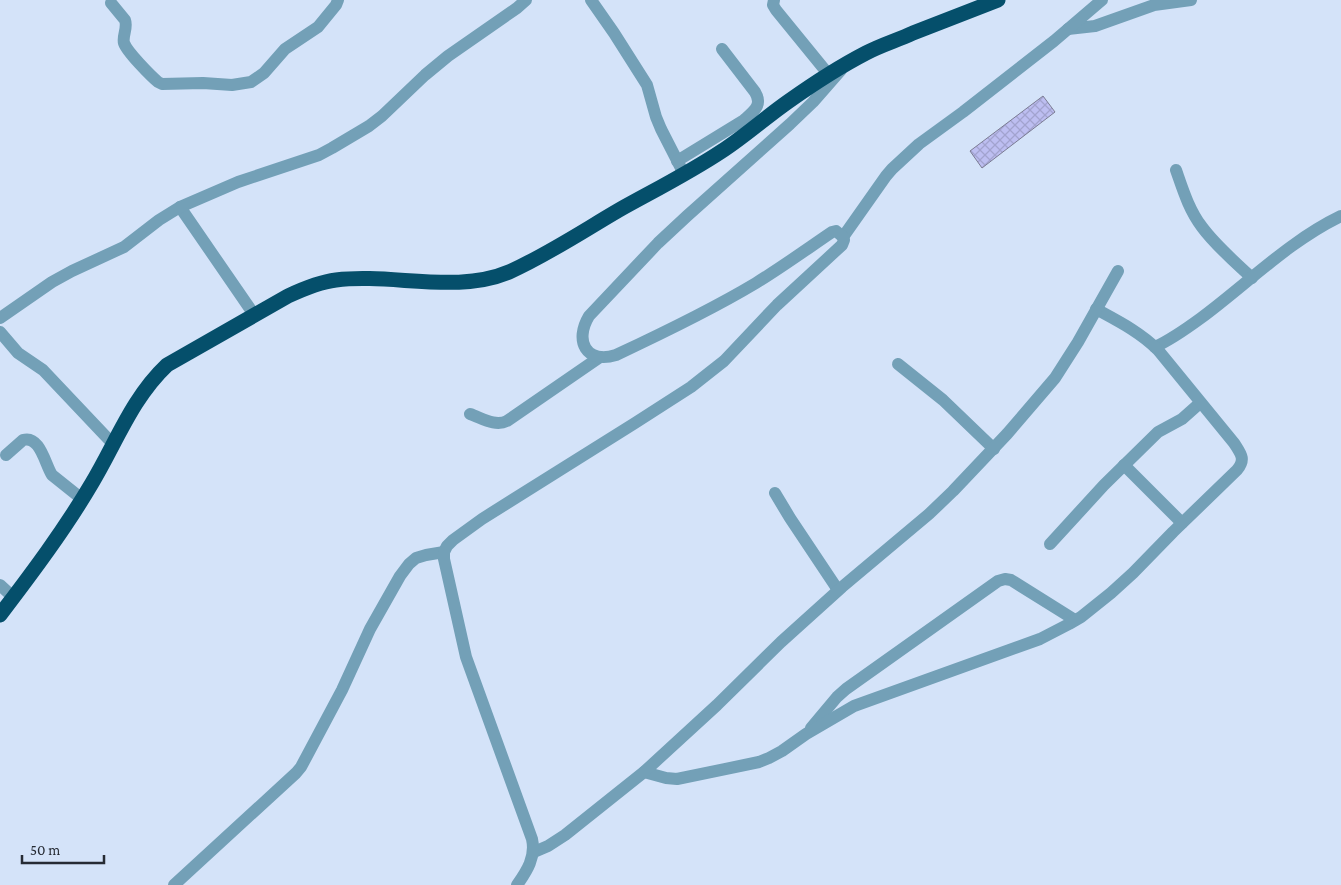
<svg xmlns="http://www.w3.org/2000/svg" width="1341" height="885" font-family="'Crimson Pro',serif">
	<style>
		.building { fill: url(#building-cross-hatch); stroke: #7b7c93 }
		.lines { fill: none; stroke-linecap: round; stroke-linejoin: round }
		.minor { stroke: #73a0b7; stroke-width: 12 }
		.highway { stroke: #054f6b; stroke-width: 15 }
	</style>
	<defs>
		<pattern id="building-cross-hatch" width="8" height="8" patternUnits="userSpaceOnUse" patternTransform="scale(1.25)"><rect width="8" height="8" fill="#bdbef1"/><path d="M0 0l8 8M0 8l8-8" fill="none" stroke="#a2a3cf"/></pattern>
	</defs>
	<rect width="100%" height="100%" fill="#d4e3f9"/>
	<polygon class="building" points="1043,96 1055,112 982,168 970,151"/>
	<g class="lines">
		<g class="minor">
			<polyline points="591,0 614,33 647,85 656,117 661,129 684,174"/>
			<polyline points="774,0 773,5 776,10 829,75"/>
			<path d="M111,3L125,20C128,28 122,36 124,43C127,52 151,76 158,82L162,84L203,83L232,85L251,82L264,73L285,49L318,27L336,5L338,0"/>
			<polyline points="1068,29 1095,26 1154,5 1191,0"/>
			<path d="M677,161L744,120C754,111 763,105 755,92L722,49"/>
			<path d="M1176,170C1183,190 1189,210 1202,227C1216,246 1235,262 1252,278"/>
			<polyline points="180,207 255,316"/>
			<polyline points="843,237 886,176 892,169 919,144 963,112 1054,41 1102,0"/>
			<polyline points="0,318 52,282 72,271 124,247 159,220 180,207 238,182 319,155 332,148 369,126 382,116 425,75 448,56 517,8 526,0"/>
			<polyline points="0,332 18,353 43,370 113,444"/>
			<path d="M1155,347C1172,339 1186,329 1201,318C1247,284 1289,241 1341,216"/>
			<polyline points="898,364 943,400 994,449"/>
			<path d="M470,414C482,418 495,427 507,421L600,357"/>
			<path d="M6,455L23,440C40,435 45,464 52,475L82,499"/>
			<polyline points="1124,465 1182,523"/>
			<polyline points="775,493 790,518 838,590"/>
			<polyline points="1050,544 1104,485 1158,432 1182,419 1200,403"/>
			<polyline points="0,585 13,597"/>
			<polyline points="811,728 837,697 846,689 998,581 1005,579 1011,580 1075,620"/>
			<path d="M644,772L666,778L677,779L759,762L769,758L782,751L806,734L854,706L1040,639L1069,624L1081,617L1111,593L1133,573L1173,532L1237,470C1246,459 1241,454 1234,443L1158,350C1140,332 1118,321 1096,309"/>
			<polyline points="534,852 548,846 565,835 644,772 717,705 781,642 842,587 929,514 953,491 1007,434 1055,378 1078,342 1118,271"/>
			<polyline points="174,885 296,773 301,767 342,690 370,629 400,576 409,564 416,558 426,555 444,552"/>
			<path d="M517,885C527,871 536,857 532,839L466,657L444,559V552L447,546L453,540L482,519L635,423L691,387L710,372L724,361L777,305L842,245L844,240L843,237L836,231L832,232C807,249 782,267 756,283C711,310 663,333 616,355C586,364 574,341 589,316L658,243L687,216L790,124L813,102L841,70"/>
		</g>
		<path class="highway" d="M0,615C32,573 65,529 92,483C116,443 132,398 167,365L288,296C303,289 319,282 336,280C391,273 458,294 509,272C547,255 583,231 619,210C653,191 689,173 722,151C745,136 766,117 789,101C813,84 839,67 866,53C881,45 898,40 913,33C942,22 970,11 998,0"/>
	</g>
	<path d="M22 855v8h82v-8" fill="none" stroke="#262b34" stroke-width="2.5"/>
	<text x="30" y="855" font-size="15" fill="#262b34" stroke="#d4e3f9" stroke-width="4" paint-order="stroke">50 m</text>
</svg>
